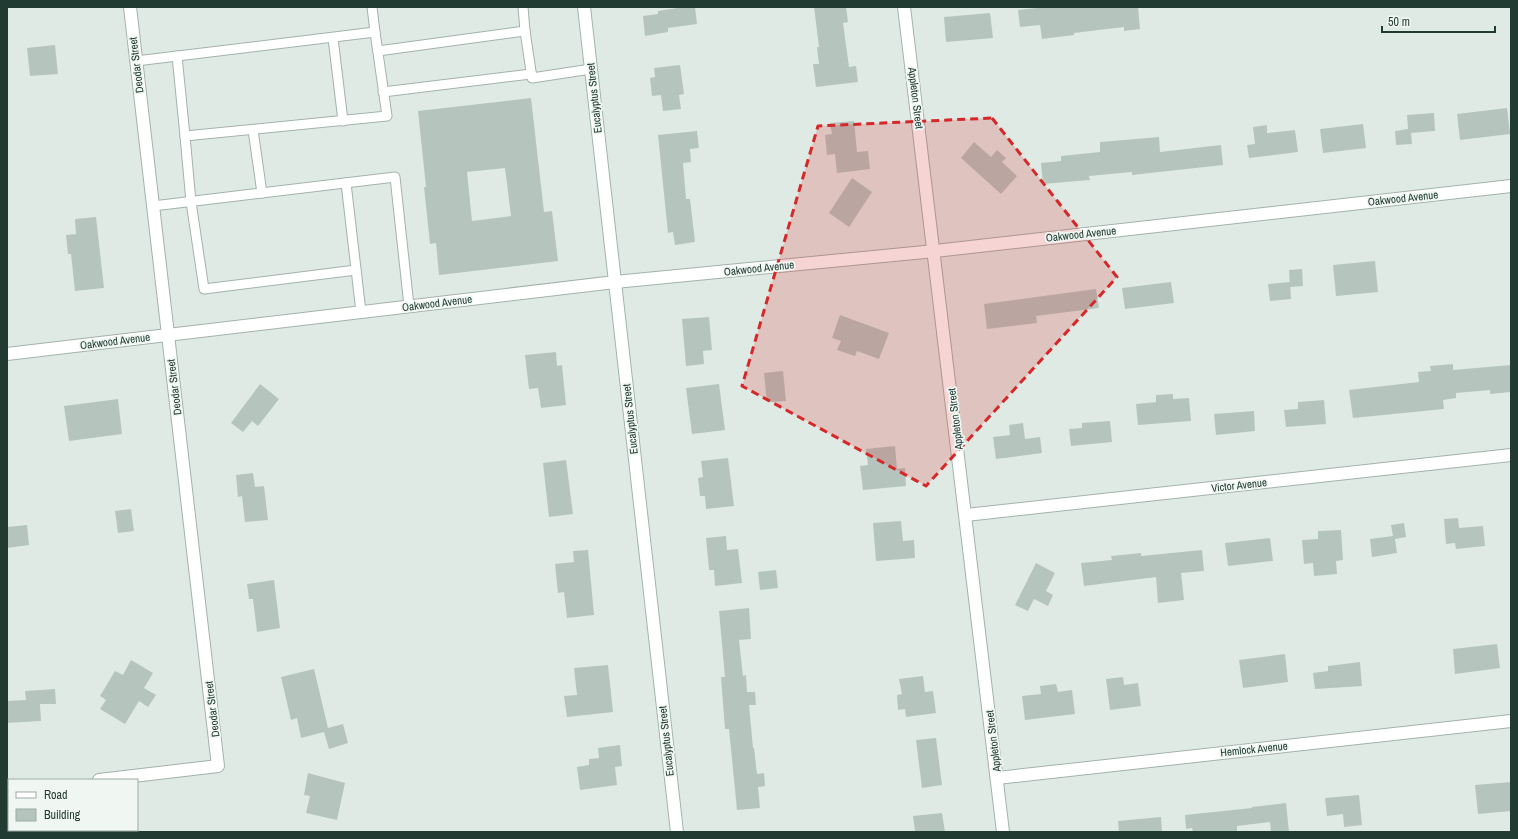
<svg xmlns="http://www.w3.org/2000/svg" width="1518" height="839" font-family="'Archivo Narrow',sans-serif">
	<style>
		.building { fill: #b5c5be; fill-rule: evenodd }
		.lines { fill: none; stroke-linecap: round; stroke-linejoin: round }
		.service-casing { stroke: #a3b2ac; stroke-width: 11 }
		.minor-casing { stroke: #a3b2ac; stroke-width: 14 }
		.secondary-casing { stroke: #9fb6ac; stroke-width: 14 }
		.service { stroke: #fff; stroke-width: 9 }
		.minor { stroke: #fff; stroke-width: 12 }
		.secondary { stroke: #fff; stroke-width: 12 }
		.marked { fill: #d62828; fill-opacity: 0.2; stroke: #d62828; stroke-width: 3; stroke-dasharray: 8 5; stroke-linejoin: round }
		.labels { text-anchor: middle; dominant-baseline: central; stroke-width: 3.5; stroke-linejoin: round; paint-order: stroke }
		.street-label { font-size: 11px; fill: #213a32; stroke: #f0f7f3 }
	</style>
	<rect width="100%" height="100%" fill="#e0eae5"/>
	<g class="building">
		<polygon points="684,7 695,7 697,24 668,28 668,32 645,36 643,16 658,14 658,11"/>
		<polygon points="814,7 846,7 848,22 843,23 849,67 856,66 858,82 816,87 813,64 819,64 817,47 819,47"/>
		<polygon points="1046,7 1138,7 1140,29 1124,31 1124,27 1074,33 1074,35 1042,39 1040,25 1020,27 1018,10"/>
		<polygon points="990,13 993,38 946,42 944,17"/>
		<polygon points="55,45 58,74 30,76 27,48"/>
		<polygon points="680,65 684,94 679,95 681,109 663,111 661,95 652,96 650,78 655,77 654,68"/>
		<path d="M531,98L544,212L552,211L558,261L439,275L436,243L430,244L424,187H426L418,111ZM505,168L511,216L472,221L467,172Z"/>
		<polygon points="1507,108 1510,134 1460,140 1457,114"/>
		<polygon points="1434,113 1435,131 1411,133 1412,144 1396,145 1395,131 1408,129 1407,115"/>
		<polygon points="854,121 857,152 868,151 870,169 837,173 835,154 827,155 825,135 832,134 830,123"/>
		<polygon points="1363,124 1366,148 1323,153 1320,129"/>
		<polygon points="1267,125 1267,133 1295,130 1298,152 1249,158 1247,145 1255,144 1253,127"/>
		<polygon points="697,131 699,148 690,149 691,162 683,163 686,199 690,199 695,242 675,245 673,232 668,233 658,135"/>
		<polygon points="1159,137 1160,152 1221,145 1223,165 1132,175 1132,172 1089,176 1090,180 1043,184 1041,163 1061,161 1061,156 1100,152 1100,142"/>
		<polygon points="974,142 991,157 997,150 1006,158 1002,162 1017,176 1001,194 961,158"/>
		<polygon points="852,178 872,192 849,227 829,213"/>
		<polygon points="96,217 104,288 75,291 71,254 68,254 66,235 76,234 75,219"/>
		<polygon points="1375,261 1378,292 1336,296 1333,265"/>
		<polygon points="1302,269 1303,286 1290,287 1289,270"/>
		<polygon points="1171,282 1174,303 1125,309 1122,288"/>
		<polygon points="1290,282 1291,299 1270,301 1268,284"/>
		<polygon points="1096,289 1099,308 1036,316 1037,323 987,329 984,304"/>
		<polygon points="840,315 889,333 879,359 857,351 855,356 837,350 841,341 832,338"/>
		<polygon points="709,317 712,350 703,351 704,364 686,366 682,319"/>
		<polygon points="556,352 557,366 562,365 566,405 541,408 538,388 529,389 525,355"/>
		<polygon points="1453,364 1453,370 1511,365 1511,392 1490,394 1490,390 1456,393 1456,398 1443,400 1444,409 1353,418 1349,390 1419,382 1418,372 1431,371 1430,366"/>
		<polygon points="783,371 786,401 767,402 764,373"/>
		<polygon points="260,384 279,399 258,426 252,421 243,432 231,423"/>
		<polygon points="719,384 725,430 692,434 686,388"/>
		<polygon points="1173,394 1173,399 1189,398 1191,421 1138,425 1136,404 1156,402 1156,395"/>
		<polygon points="118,399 122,434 69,441 64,406"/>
		<polygon points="1324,400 1326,424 1286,427 1284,410 1298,409 1298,402"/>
		<polygon points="1254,411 1255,431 1216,435 1214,414"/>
		<polygon points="1110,421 1112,442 1071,446 1069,429 1082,428 1082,423"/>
		<polygon points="1023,423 1025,439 1040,437 1042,453 996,459 993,437 1010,435 1009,425"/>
		<polygon points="895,446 897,469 905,468 906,486 863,490 860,466 868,465 866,449"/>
		<polygon points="728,458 734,506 706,509 705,496 700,496 698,478 703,477 701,461"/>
		<polygon points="566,460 573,514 549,517 543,463"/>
		<polygon points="253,473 255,487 264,486 268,520 245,522 242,496 238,497 236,475"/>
		<polygon points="131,509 134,531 118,533 115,511"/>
		<polygon points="1458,518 1459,528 1483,526 1485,546 1456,549 1455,543 1446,544 1444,519"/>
		<polygon points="901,521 903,541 914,540 915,558 876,561 873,523"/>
		<polygon points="1404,523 1406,537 1395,539 1397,553 1372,557 1370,539 1393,536 1391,525"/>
		<polygon points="27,525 29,545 7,548 7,527"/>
		<polygon points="1341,530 1343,560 1336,561 1337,574 1314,576 1313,563 1304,564 1302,540 1318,539 1318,531"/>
		<polygon points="726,536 727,550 738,549 742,583 715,586 714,570 709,570 706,538"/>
		<polygon points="1270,538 1273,561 1228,566 1225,543"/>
		<polygon points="588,550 594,615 567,618 564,592 558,593 555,564 574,562 573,551"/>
		<polygon points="1202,550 1204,571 1181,573 1184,600 1158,603 1156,577 1084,586 1081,563 1112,560 1111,556 1141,553 1141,556"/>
		<polygon points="1036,563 1055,573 1046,591 1053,595 1048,606 1034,599 1028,611 1015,605"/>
		<polygon points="776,570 778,588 760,590 758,572"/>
		<polygon points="274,580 280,628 257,632 253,599 249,599 247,584"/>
		<polygon points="749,608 751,639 739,640 743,676 746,675 747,692 755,692 756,705 749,705 753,748 754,748 757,774 764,773 765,786 758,787 760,808 737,810 729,729 725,729 721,677 725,677 719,611"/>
		<polygon points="1497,644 1500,668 1455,674 1453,649"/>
		<polygon points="1285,654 1288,682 1243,688 1239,660"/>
		<polygon points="131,660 153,673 144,688 156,695 148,707 139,701 125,724 100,709 106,700 100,696 115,671 123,675"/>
		<polygon points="1360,662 1362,686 1315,689 1313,673 1328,671 1328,666"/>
		<polygon points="608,665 613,712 567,717 564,696 577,695 574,668"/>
		<polygon points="314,669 328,728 343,724 348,743 329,749 324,732 301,738 297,718 291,720 281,677"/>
		<polygon points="923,676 925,692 933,691 936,713 906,717 905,709 898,710 897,695 902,694 899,679"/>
		<polygon points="1123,677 1124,685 1138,683 1141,706 1110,710 1106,679"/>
		<polygon points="1056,684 1058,692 1072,690 1075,714 1025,720 1022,696 1041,694 1040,686"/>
		<polygon points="55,689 56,704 40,704 41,721 7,723 7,701 26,700 25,691"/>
		<polygon points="936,738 942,785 922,788 916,740"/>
		<polygon points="620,745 622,766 615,767 617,785 580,790 577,767 589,765 589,759 599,758 598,748"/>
		<polygon points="308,773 345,783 337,820 306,813 310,796 304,795"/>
		<polygon points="1511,782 1511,811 1478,814 1475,785"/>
		<polygon points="1359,795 1362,825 1344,827 1343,814 1327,816 1325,798"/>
		<polygon points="1286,803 1289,832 1271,832 1270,822 1237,826 1237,832 1193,832 1192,828 1186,829 1185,815 1252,808 1252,807"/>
		<polygon points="942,813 945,832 915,831 913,816"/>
		<polygon points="1161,817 1162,832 1119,832 1118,821"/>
	</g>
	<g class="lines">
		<g class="service-casing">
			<g id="service">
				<polyline points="372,7 375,32"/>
				<polyline points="525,31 532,78 591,69"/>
				<polyline points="333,38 343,121"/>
				<polyline points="378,51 525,31 523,7"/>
				<polyline points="177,56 185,136"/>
				<polyline points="136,61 375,32 387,116 185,136 191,202 204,289 356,270"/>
				<polyline points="383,92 531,74"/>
				<polyline points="253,130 262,193"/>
				<polyline points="346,183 361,312"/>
				<polyline points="153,206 395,177 409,306"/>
			</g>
		</g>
		<g class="minor-casing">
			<g id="minor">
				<polyline points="904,7 1003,832"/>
				<polyline points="7,354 615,282 935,251 1511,186"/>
				<polyline points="966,515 1511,455"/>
				<polyline points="997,778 1511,721"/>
				<polyline points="99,780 218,766 130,7"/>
				<polyline points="7,790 9,790"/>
			</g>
		</g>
		<g class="secondary-casing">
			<polyline id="secondary" points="584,7 677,832"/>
		</g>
		<use href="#service" class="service"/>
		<use href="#minor" class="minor"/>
		<use href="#secondary" class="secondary"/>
	</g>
	<path class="marked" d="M992,118L1117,277L926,486L742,386L818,126Z"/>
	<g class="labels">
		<g class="street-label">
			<text transform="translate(136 65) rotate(-97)">Deodar Street</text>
			<text transform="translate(594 98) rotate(-96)">Eucalyptus Street</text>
			<text transform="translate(916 98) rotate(83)">Appleton Street</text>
			<text transform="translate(1403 198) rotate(-6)">Oakwood Avenue</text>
			<text transform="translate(1081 234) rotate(-6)">Oakwood Avenue</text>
			<text transform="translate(759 268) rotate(-6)">Oakwood Avenue</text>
			<text transform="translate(437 303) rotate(-7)">Oakwood Avenue</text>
			<text transform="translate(115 341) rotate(-7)">Oakwood Avenue</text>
			<text transform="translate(174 387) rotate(-97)">Deodar Street</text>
			<text transform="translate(630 419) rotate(-96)">Eucalyptus Street</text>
			<text transform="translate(955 419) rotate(-97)">Appleton Street</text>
			<text transform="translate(1239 485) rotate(-6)">Victor Avenue</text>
			<text transform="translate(212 709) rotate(-97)">Deodar Street</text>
			<text transform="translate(666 741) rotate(-96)">Eucalyptus Street</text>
			<text transform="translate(993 741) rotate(-97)">Appleton Street</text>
			<text transform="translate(1254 749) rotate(-6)">Hemlock Avenue</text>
		</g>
	</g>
	<rect width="1518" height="839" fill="none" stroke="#213a32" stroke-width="16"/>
	<rect x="8" y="779" width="130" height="52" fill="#f0f7f3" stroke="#9daba6"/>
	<rect x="16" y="792" width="20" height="6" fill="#ffffff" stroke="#9daba6"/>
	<text x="44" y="799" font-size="12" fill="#213a32">Road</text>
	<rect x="16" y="809" width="20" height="12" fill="#b5c5be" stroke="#9daba6"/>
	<text x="44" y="819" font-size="12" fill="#213a32">Building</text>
	<path d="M1382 26v6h113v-6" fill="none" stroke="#213a32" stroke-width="2"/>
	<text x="1388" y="26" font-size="12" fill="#213a32" stroke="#f0f7f3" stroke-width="3" paint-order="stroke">50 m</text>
</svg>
